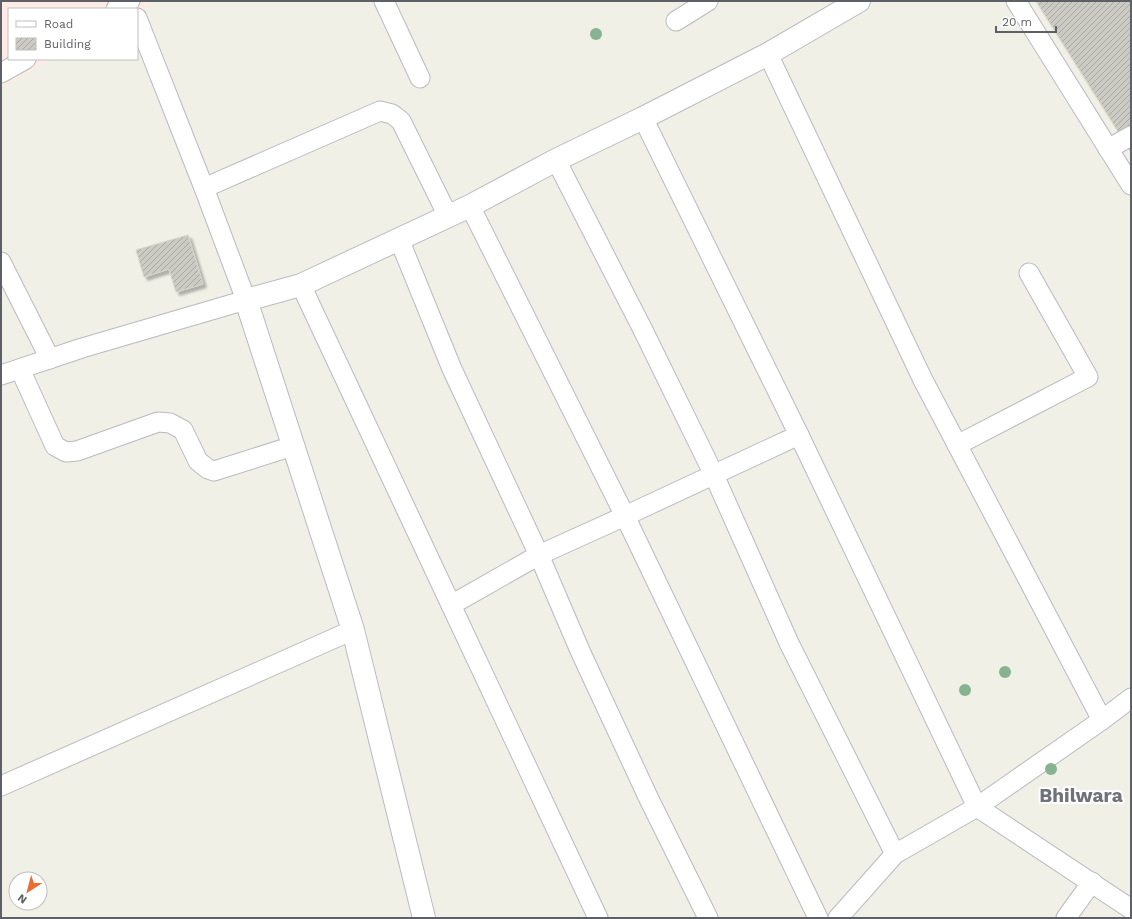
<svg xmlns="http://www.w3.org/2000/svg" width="1132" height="919" font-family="'Work Sans',sans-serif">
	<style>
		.medical { fill: #fcece5 }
		.building { fill: url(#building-hatch); stroke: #d5d4c5; filter: url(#shadow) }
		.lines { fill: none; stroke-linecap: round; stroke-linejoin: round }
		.minor-casing { stroke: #b9bac0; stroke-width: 21 }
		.tertiary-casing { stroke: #b9bac0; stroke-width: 24 }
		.minor { stroke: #fff; stroke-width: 19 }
		.tertiary { stroke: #fff; stroke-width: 22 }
		.tree { fill: #88b391 }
		.labels { text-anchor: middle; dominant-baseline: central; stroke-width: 4; stroke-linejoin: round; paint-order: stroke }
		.town-label { font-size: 19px; font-weight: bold; fill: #6f7279; stroke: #fff }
	</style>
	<defs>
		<pattern id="building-hatch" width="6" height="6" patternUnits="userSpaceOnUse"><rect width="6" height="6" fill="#cbcbc3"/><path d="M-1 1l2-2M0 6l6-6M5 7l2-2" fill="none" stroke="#a8a8a2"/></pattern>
		<filter id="shadow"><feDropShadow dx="3.5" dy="3.5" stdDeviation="1" flood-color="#0004"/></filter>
	</defs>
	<rect width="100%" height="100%" fill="#f0f0e7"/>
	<polygon class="medical" points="1,1 158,1 137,12 137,9 9,9 9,59 53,59 1,88"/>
	<g class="building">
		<polygon points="1036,1 1131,1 1131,152"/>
		<polygon points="188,235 203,284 176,292 169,269 144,277 136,250"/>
	</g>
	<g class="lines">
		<g class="minor-casing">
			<g id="minor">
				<polyline points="384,1 420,78"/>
				<polyline points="1016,1 1131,185"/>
				<polyline points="116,9 130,1"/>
				<polyline points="676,21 708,1"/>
				<polyline points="768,54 923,380 1102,720"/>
				<polyline points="1,73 26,59"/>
				<polyline points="643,118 799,435"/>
				<polyline points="1108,149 1131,136"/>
				<polyline points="556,160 643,330 714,475 789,643 895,854"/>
				<polyline points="204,188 380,111 392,114 401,121 448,216"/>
				<polyline points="470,206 625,516 818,918"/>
				<polyline points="399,239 452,369 539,555 581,653 649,799 708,918"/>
				<polyline points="1,262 50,359"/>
				<polyline points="301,285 451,605"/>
				<polyline points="20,369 55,446 66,452 77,451 158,422 170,423 183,430 198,461 208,469 214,471 293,446"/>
				<polyline points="1,375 82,348 246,300 204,188 137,18"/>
				<polyline points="957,445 1088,377 1029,273"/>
				<polyline points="1,786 353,630"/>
				<polyline points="598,918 451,605 539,555 625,516 799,435 977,807 1131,909"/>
				<polyline points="838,918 895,854 977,807 1102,720 1131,698"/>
				<polyline points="1066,918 1092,882"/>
			</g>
		</g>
		<g class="tertiary-casing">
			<polyline id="tertiary" points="424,918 353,630 246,300 301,285 470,206 556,160 643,118 768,54 859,1"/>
		</g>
		<use href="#minor" class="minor"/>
		<use href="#tertiary" class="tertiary"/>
	</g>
	<g class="tree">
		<circle cx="596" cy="34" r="6"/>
		<circle cx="1005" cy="672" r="6"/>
		<circle cx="965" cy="690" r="6"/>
		<circle cx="1051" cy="769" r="6"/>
	</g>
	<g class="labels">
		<g class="town-label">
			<text x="1081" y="795">Bhilwara</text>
		</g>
	</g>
	<rect width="1132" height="919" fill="none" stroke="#5e6067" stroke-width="4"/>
	<rect x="8" y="8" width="130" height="52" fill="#ffffff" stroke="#bfbfc2"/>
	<rect x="16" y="21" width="20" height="6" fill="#ffffff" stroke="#bfbfc2"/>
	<text x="44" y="28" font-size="12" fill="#5e6067">Road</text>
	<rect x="16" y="38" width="20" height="12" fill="url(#building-hatch)" stroke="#bfbfc2"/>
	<text x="44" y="48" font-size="12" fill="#5e6067">Building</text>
	<g transform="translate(28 891) rotate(216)"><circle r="19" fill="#ffffff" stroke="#bfbfc2"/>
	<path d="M0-3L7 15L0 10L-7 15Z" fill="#ea6d33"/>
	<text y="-6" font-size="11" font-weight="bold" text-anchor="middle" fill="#5e6067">N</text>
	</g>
	<path d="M996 26v6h60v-6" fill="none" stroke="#5e6067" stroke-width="2"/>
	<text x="1002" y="26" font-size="12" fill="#5e6067" stroke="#ffffff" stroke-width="3" paint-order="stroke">20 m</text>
</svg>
